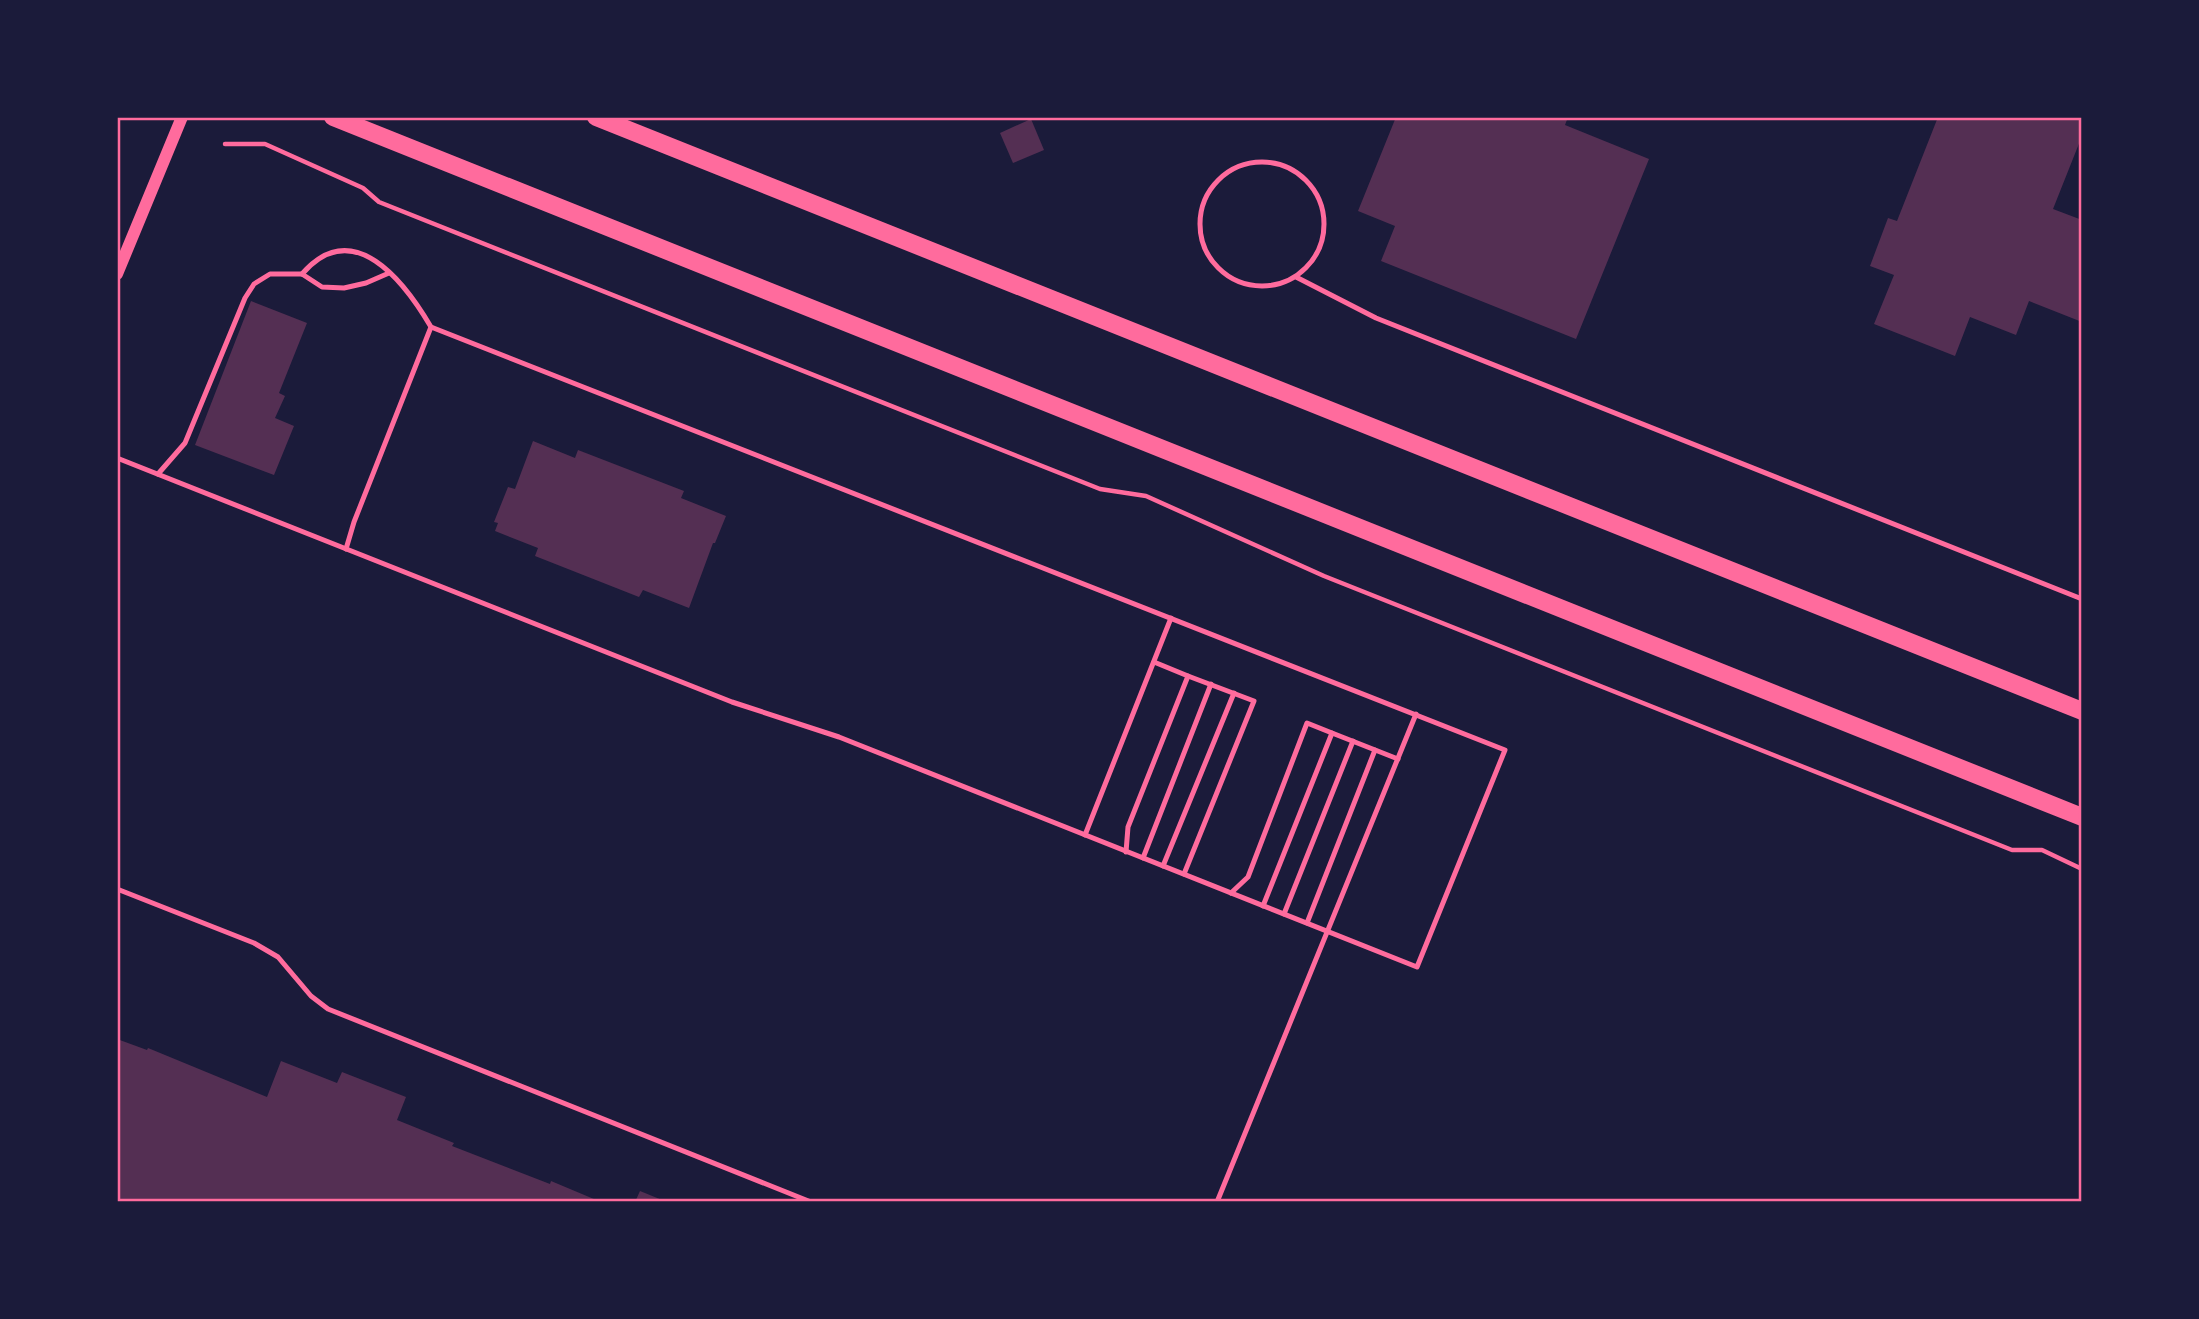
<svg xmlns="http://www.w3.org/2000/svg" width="2199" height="1319" font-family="'Noto Serif',serif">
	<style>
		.building { fill: #542f53 }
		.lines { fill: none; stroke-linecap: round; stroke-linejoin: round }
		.path { stroke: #ff6b9d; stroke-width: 4.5 }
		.service { stroke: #ff6b9d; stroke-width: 5 }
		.tertiary { stroke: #ff6b9d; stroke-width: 12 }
		.primary { stroke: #ff6b9d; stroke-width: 18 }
		.neatline { fill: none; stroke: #ff6b9d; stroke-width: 2.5 }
	</style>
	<rect width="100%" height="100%" fill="#1b1b3a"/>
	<g class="building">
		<polygon points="1396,117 1568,117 1565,125 1649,159 1576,339 1381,261 1395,226 1358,211"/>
		<polygon points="1938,117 2082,117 2082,136 2053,209 2082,220 2082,322 2029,301 2016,335 1970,317 1955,356 1874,324 1894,275 1870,266 1888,218 1897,221"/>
		<polygon points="1031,119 1044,150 1013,163 1000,133"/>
		<polygon points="251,301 307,323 279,393 285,396 275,418 294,426 274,475 195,445"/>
		<polygon points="533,441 575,458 578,450 684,491 681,498 726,516 715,543 713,543 689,608 643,590 639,597 535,556 538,548 495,531 498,523 494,522 508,487 515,489"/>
		<polygon points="117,1039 147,1050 148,1048 267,1097 281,1061 337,1083 342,1072 406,1097 397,1120 454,1143 452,1146 550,1184 551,1181 601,1202 117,1202"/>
		<polygon points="640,1191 667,1202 635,1202"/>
	</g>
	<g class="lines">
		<polyline class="path" points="225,144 265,144 363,188 379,202 1100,489 1146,496 1324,576 2012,850 2042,850 2082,869"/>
		<g class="service">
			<circle cx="1262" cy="224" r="62"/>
			<polyline points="1296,277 1376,318 2082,599"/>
			<path d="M117,458L732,702L839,737L1417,967L1505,750L431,327C404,281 353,215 302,274"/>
			<polyline points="158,474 185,443 245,298 254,284 270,274 302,274 322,287 344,288 366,283 389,273"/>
			<polyline points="346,549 354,522 431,327"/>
			<polyline points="1085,835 1171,618"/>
			<polyline points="1126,852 1128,827 1188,676 1154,662"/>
			<polyline points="1143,858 1211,684"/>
			<polyline points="1163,866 1234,693"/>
			<polyline points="1184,874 1254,701 1188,676"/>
			<polyline points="117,889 254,943 278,957 311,996 328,1009 811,1202"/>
			<polyline points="1231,893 1248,877 1307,723 1332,733"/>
			<polyline points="1263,906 1332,733 1398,759"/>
			<polyline points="1284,914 1353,741"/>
			<polyline points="1307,923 1375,750"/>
			<polyline points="1217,1202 1416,714"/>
		</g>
		<polyline class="tertiary" points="117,274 182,117"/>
		<g class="primary">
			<polyline points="333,117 2082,817"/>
			<polyline points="596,117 2082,711"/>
		</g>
	</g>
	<rect width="2199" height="1319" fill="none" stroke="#1b1b3a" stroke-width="238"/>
	<rect x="119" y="119" width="1961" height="1081" class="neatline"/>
</svg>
